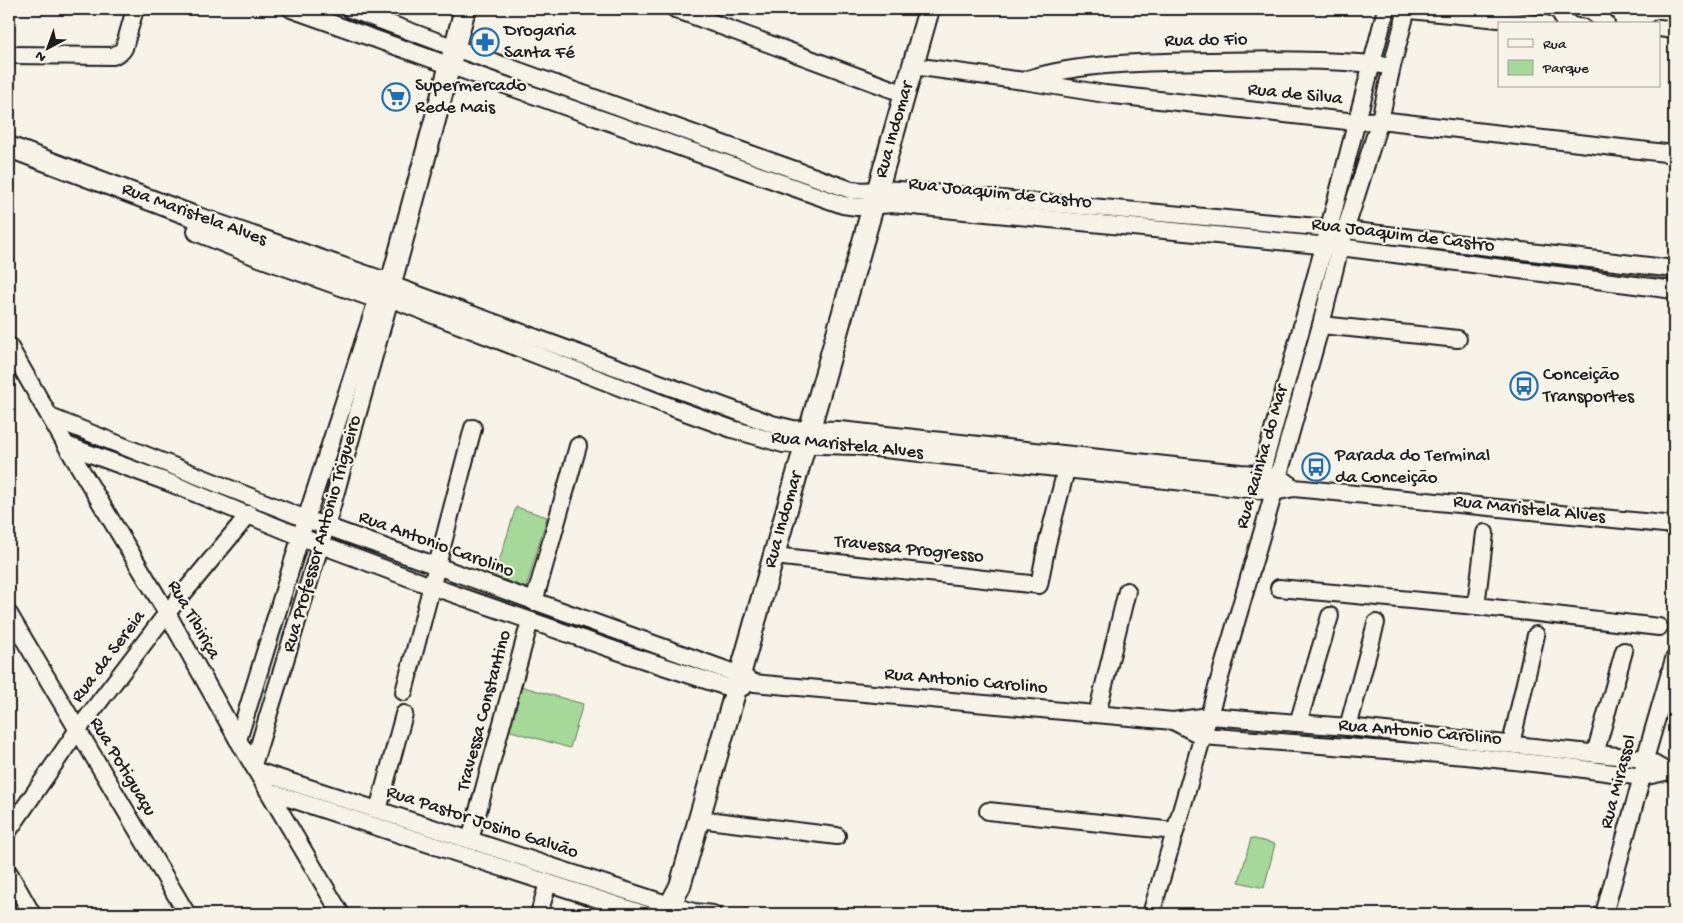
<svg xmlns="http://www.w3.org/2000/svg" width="1683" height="923" font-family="'Gochi Hand',sans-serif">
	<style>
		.green { fill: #a6d89a; stroke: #617a5b }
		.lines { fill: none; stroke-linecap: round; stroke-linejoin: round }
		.minor-casing { stroke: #1c1c1c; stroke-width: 20 }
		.tertiary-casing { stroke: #1c1c1c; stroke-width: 24 }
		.minor { stroke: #f7f3e8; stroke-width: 16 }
		.tertiary { stroke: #f7f3e8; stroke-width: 20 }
		.labels { text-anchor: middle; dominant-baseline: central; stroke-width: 4.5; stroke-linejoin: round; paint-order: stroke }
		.poi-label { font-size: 19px; fill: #1c1c1c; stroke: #f7f3e8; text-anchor: start }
		.street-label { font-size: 19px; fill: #1c1c1c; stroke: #f7f3e8 }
	</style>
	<rect width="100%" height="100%" fill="#f7f3e8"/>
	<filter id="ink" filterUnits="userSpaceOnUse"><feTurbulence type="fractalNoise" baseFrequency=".02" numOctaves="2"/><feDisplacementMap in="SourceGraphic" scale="10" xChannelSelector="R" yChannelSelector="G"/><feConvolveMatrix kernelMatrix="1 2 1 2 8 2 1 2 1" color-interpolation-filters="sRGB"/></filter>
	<g filter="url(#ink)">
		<g class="green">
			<polygon points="516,507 547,517 526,588 494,578"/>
			<polygon points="517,685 583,704 570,748 504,729"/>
			<polygon points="1251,838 1275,844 1264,888 1239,882"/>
		</g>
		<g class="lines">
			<g class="minor-casing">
				<g id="minor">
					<polyline points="291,9 843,205 857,207 892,204 1340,247 1674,290"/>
					<path d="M350,9L455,48L851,190C867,192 883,189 899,190L1329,228L1674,269"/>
					<polyline points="675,9 905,94"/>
					<polyline points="1400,9 1546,24"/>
					<polyline points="1579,9 1589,10 1606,23"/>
					<polyline points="1659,28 1674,30"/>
					<polyline points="9,55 113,56 122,51 124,48 135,9"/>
					<polyline points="913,66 1024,81 1105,94 1356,122 1380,120 1674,154"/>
					<path d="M1028,79C1083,62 1153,62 1210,61C1267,60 1325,59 1382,65"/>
					<path d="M394,286L772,424L793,429L840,430L1240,473C1256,474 1272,474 1287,482"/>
					<polyline points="392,299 671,407 732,429 783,444 857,446 1257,490 1274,492 1294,488 1674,525"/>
					<polyline points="1321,325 1458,339"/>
					<polyline points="9,346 66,445 167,613 238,740 341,914"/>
					<polyline points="50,417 306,519 740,675 754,683 1173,721 1209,716 1348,727 1645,759 1666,771"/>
					<polyline points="66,445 170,483 321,545 431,586 626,654 736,690 745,686"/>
					<polyline points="1258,485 1329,228 1386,9"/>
					<polyline points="774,556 1039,585 1047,544 1066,470"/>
					<polyline points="1279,588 1476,606 1659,627"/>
					<polyline points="534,602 578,446"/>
					<polyline points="1476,606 1485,533"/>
					<polyline points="9,614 187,914"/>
					<polyline points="404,692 473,428"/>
					<polyline points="1097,714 1127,591"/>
					<polyline points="1173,721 1202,736 1466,756 1569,767 1642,777 1670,771"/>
					<polyline points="1298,723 1330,616"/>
					<polyline points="1348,727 1376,623"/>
					<polyline points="238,740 306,519 377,300"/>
					<polyline points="1511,744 1536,635"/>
					<polyline points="1595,754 1624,651"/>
					<polyline points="253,765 326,527 389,302"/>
					<polyline points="257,771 670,905 694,912 713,914"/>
					<polyline points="270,792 644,914"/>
					<polyline points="378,810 404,714"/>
					<polyline points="988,811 1175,831"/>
					<polyline points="699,819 837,836"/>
					<polyline points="9,830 77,731 167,613 249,514"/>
					<polyline points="470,840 530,621"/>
					<polyline points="9,873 32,914"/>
					<polyline points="539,914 548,883"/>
					<polyline points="1151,914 1274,492 1321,325 1340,247 1380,120 1392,66 1407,9"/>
					<polyline points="1604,914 1642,777 1645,759 1674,659"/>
				</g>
			</g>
			<g class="tertiary-casing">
				<g id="tertiary">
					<path d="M9,147L198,218L380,281H388C397,287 396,295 389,302C382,303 377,301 374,295L375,286L380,281"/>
					<polyline points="198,231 254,254 375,297"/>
					<polyline points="391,283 465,9"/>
					<polyline points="668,914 670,905 680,886 929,9"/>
				</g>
			</g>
			<use href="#minor" class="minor"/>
			<use href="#tertiary" class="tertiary"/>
		</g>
	</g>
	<defs>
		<g id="pharmacy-ring" transform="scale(1.4375)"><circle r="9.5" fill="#f7f3e8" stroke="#1f6fb2" stroke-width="1.5"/><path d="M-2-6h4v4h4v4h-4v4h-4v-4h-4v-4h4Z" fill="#1f6fb2"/></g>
		<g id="supermarket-ring" transform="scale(1.4375)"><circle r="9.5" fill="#f7f3e8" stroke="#1f6fb2" stroke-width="1.5"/><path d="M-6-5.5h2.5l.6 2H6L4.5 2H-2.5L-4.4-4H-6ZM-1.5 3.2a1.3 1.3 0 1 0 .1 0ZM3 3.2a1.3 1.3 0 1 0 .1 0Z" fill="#1f6fb2"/></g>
		<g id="bus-ring" transform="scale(1.4375)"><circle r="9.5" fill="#f7f3e8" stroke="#1f6fb2" stroke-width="1.5"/><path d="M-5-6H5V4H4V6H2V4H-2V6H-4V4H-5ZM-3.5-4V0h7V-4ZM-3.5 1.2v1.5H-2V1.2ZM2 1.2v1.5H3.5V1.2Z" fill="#1f6fb2"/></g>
	</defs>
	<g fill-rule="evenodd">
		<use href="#pharmacy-ring" x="485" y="42"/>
		<use href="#supermarket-ring" x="396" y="97"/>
		<use href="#bus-ring" x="1524" y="386"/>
		<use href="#bus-ring" x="1316" y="467"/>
	</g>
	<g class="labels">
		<g class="poi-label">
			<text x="504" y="31">Drogaria<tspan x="504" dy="22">Santa Fé</tspan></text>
			<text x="415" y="86">Supermercado<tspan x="415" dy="22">Rede Mais</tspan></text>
			<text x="1543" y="375">Conceição<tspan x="1543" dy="22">Transportes</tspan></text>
			<text x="1335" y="456">Parada do Terminal<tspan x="1335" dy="22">da Conceição</tspan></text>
		</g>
		<g class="street-label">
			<text transform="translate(1206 41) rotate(-1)">Rua do Fio</text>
			<text transform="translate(1295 95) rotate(6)">Rua de Silva</text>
			<text transform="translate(895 130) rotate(-74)">Rua Indomar</text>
			<text transform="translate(1000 194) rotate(6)">Rua Joaquim de Castro</text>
			<text transform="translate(194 215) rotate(20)">Rua Maristela Alves</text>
			<text transform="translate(1403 236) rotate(7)">Rua Joaquim de Castro</text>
			<text transform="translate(847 446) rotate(6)">Rua Maristela Alves</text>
			<text transform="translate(1263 457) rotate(-74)">Rua Rainha do Mar</text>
			<text transform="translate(1529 510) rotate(6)">Rua Maristela Alves</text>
			<text transform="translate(784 520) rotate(-74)">Rua Indomar</text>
			<text transform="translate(323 534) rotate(-74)">Rua Professor Antonio Trigueiro</text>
			<text transform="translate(436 545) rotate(20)">Rua Antonio Carolino</text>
			<text transform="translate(909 550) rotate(6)">Travessa Progresso</text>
			<text transform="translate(193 620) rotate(60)">Rua Tibiriça</text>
			<text transform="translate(109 657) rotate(-53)">Rua da Sereia</text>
			<text transform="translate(966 682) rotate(5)">Rua Antonio Carolino</text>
			<text transform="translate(485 711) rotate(-75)">Travessa Constantino</text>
			<text transform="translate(1420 733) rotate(5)">Rua Antonio Carolino</text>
			<text transform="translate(122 767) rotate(59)">Rua Potiguaçu</text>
			<text transform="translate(1619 782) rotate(-75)">Rua Mirassol</text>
			<text transform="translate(482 823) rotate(18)">Rua Pastor Josino Galvão</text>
		</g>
	</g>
	<rect width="1683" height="923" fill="none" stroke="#f7f3e8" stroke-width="30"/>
	<rect x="15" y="15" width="1653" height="893" fill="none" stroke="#1c1c1c" stroke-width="2" filter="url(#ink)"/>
	<rect x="1498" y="22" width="162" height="65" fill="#f7f3e8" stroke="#9f9d96"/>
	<rect x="1508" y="39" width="25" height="8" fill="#f7f3e8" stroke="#9f9d96"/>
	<text x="1543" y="48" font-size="15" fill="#1c1c1c">Rua</text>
	<rect x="1508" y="60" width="25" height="15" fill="#a6d89a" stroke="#9f9d96"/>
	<text x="1543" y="72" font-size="15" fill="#1c1c1c">Parque</text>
	<g transform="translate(48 48) rotate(221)" stroke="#f7f3e8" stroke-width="4" paint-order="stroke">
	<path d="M0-4L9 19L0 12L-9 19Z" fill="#1c1c1c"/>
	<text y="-8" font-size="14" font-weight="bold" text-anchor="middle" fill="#1c1c1c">N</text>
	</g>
</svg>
